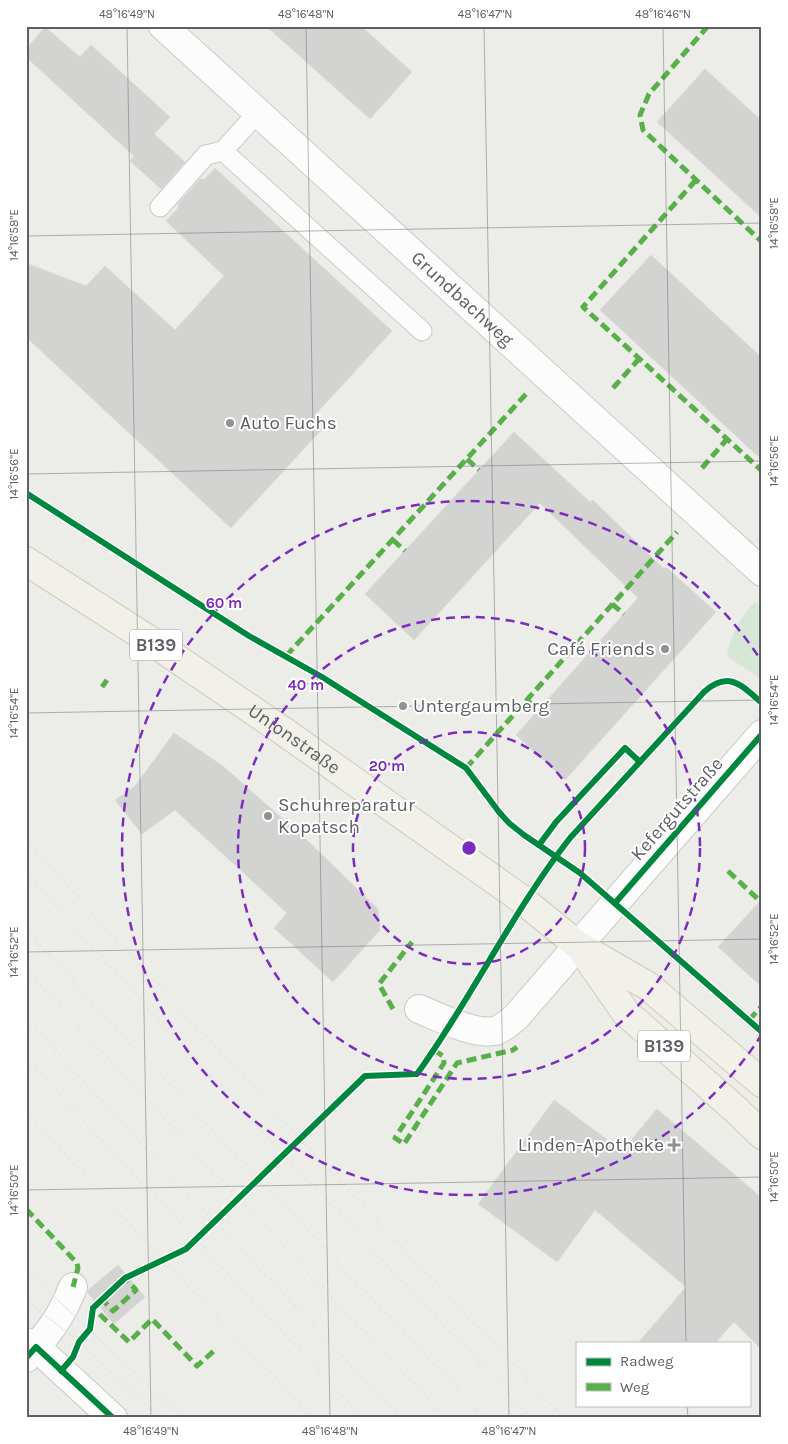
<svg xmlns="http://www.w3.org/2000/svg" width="788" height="1444" font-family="Karla,sans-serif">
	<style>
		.green { fill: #d7e7d6 }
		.building { fill: #d3d3d1; stroke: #dcdbd8 }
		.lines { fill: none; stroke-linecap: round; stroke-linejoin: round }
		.lane-casing { stroke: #cacac9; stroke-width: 21 }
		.street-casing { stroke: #cacac9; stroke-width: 30 }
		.primary-casing { stroke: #d2cdb8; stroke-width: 30 }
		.lane { stroke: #fcfcfc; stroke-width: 19 }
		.street { stroke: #fcfcfc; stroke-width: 28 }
		.primary { stroke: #f2f1e9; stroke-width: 28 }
		.tram { stroke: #e3e3e2; stroke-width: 1 }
		.rail { stroke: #e3e3e2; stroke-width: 4; stroke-dasharray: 1 6; stroke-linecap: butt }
		.quiet { stroke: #59b04a; stroke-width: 5; stroke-dasharray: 10 5; stroke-linecap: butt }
		.cycleway-casing { stroke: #fff; stroke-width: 9 }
		.cycleway { stroke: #00873e; stroke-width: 6 }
		.ticks { fill: none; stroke: #5e6065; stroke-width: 1; stroke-opacity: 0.45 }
		.ring { fill: none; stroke: #7b2cbf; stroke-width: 2.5; stroke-dasharray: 9 6 }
		.poi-dot { fill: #909193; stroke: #fff; stroke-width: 2 }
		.labels { text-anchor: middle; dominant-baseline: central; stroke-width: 4; stroke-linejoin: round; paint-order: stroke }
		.shield { fill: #fff; stroke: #8e9093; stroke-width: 1 }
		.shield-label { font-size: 18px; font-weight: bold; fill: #5e6065 }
		.street-label { font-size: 19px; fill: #5e6065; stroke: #fff }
		.poi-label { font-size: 19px; fill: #5e6065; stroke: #fff; text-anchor: start }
		.centre { fill: #7b2cbf; stroke: #fff; stroke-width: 2.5 }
		.ring-label { font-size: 15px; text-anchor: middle; font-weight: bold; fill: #7b2cbf; stroke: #fff; stroke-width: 4; stroke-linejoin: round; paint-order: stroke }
		.neatline { fill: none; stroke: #5e6065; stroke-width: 2 }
		.ticks-label { font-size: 12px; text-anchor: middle; fill: #5e6065 }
	</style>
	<rect width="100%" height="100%" fill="#ecece8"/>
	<path class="green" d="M755,602L762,608V680L727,656C730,635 741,616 755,602Z"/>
	<g class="building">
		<polygon points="266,26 361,26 412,72 370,119"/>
		<polygon points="45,27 80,57 91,45 170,117 154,134 185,162 161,189 130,161 134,156 26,57 26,49"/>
		<polygon points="705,69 762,121 762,218 657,122"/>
		<polygon points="215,168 392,331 314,416 325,426 231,528 26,337 26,263 86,286 105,266 175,330 224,276 166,221 179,207 177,205 201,178 204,180"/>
		<polygon points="651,255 762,358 762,460 600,310"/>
		<polygon points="514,432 590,502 593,500 664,569 666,567 716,612 565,780 516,735 638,598 540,503 414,640 365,594"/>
		<polygon points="174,733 223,766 310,843 378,909 380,930 333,982 274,928 287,913 175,810 142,834 115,800 135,786"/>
		<polygon points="762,899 762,987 718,947"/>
		<polygon points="554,1100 622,1151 657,1109 762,1198 762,1350 734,1322 715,1343 638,1343 686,1287 595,1210 557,1262 478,1204"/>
		<polygon points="118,1265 145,1297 114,1324 88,1293 88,1290"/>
	</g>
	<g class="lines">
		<g class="lane-casing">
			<g id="lane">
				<polyline points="258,112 223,151 422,331"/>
				<polyline points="160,207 206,155 223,151"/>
			</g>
		</g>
		<g class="street-casing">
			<g id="street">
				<path id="s1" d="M163,26L762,572"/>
				<path d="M419,1009C439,1017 473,1035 495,1031C502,1029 509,1023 515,1018L762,734"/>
				<polyline points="26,1342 36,1347 113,1418"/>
				<path d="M26,1358C48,1334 61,1318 73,1287"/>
			</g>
		</g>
		<g class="primary-casing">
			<g id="primary">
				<path id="s2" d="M26,561L154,643L283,731L520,898L579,946L648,986L762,1083"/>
				<polyline points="584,953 626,1013 734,1108 762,1135"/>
			</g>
		</g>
		<use href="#lane" class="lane"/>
		<use href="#street" class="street"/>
		<use href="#primary" class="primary"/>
		<g class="tram">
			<polyline points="26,1270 183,1418"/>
			<polyline points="26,1300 79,1342 160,1418"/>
		</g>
		<g class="rail">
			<path d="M26,840C202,1035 382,1227 564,1418"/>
			<path d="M26,874C192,1058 361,1238 532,1418"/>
			<polyline points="26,929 102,1013 485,1418"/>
			<polyline points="26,970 263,1225 446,1418"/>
			<polyline points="26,1019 163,1167 401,1418"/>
			<polyline points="26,1059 363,1418"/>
			<polyline points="26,1112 178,1276 314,1418"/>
		</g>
		<g class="quiet">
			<polyline points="708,26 649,94 640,115 643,130 762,242"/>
			<polyline points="696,180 583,307 762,471"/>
			<polyline points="613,388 639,359"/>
			<polyline points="467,459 479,470"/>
			<polyline points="702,468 727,439"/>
			<polyline points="393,540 405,551"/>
			<polyline points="612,604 624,614"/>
			<polyline points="286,656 527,393"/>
			<polyline points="102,687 107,680"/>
			<polyline points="527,700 538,710"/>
			<polyline points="466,768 677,532"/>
			<polyline points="728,871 760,901"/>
			<polyline points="393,1009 379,984 412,942"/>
			<polyline points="749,1020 762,1006"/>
			<polyline points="434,1050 443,1056 444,1063 395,1138 404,1144 457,1063 513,1050 517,1047"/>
			<polyline points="26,1209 77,1263 78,1268 73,1287"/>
			<polyline points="129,1276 125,1278 136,1290 113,1311 102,1299 93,1308 129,1342 152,1319 197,1366 216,1349"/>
		</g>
		<g class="cycleway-casing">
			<g id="cycleway">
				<polyline points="26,493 249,636 322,677 466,768 499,812 509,823 524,835 580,873 762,1032"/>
				<polyline points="539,845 556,822 625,748 640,762"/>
				<polyline points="615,903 762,734"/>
				<polyline points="26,1358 36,1347 113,1418"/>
				<path d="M61,1371L73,1357L79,1342L90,1329L93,1308L125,1278L186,1249L365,1076L417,1074C472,998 512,912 570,838L704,692C729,670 741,685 762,703"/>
			</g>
		</g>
		<use href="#cycleway" class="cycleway"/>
	</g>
	<path class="ticks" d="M127,26L151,1418M306,26L330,1418M484,26L509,1418M663,26L686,1343M26,236L762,223M26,474L762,461M26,713L762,700M26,952L762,939M26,1190L762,1177M687,1405L688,1418M664,1418L762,1416"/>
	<g class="ring">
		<circle cx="469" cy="848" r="116"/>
		<circle cx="469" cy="848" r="231"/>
		<path d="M762 1034A347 347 0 1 1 762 662"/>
	</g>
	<g class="poi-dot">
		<circle cx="230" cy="423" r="5"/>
		<circle cx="665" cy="649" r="5"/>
		<circle cx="403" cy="706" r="5"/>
		<circle cx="268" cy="816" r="5"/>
		<path d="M671.5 1137.5h5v5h5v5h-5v5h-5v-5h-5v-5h5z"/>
	</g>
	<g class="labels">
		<g class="shield">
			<rect x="130" y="629.5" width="52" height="31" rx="4"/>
			<rect x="638" y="1030.5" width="52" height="31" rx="4"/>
		</g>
		<g class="shield-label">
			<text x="156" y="645">B139</text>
			<text x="664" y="1046">B139</text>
		</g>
		<g class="street-label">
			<text stroke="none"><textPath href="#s1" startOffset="405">Grundbachweg</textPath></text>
			<text stroke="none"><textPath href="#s2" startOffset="322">Unionstraße</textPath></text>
			<text transform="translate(677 809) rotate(-49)">Kefergutstraße</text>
		</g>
		<g class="poi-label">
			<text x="240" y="423">Auto Fuchs</text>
			<text x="655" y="649" text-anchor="end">Café Friends</text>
			<text x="413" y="706">Untergaumberg</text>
			<text x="278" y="805">Schuhreparatur<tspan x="278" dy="22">Kopatsch</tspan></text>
			<text x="664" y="1145" text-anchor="end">Linden-Apotheke</text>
		</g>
	</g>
	<circle cx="469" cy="848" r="8" class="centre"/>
	<g class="ring-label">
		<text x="224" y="608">60 m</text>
		<text x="306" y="690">40 m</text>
		<text x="387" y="771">20 m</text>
	</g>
	<rect width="788" height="1444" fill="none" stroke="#ffffff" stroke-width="55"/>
	<rect x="576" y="1342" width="175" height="65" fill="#ffffff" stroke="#bfbfc1"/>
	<rect x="586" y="1358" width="25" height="8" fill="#00873e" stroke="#bfbfc1"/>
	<text x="620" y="1366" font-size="15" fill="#5e6065">Radweg</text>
	<rect x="586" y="1383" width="25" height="8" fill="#59b04a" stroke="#bfbfc1"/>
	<text x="620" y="1392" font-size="15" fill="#5e6065">Weg</text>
	<rect x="28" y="28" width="732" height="1388" class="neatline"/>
	<g class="ticks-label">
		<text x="127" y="18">48°16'49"N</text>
		<text x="306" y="18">48°16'48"N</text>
		<text x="485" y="18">48°16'47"N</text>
		<text x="663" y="18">48°16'46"N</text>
		<text transform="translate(774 223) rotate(-90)" y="4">14°16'58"E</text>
		<text transform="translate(14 235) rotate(-90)" y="4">14°16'58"E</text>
		<text transform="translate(774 461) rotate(-90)" y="4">14°16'56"E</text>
		<text transform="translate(14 474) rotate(-90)" y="4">14°16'56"E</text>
		<text transform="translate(774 700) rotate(-90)" y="4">14°16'54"E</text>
		<text transform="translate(14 713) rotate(-90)" y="4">14°16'54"E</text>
		<text transform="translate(774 939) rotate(-90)" y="4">14°16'52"E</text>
		<text transform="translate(14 952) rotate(-90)" y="4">14°16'52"E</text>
		<text transform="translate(774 1177) rotate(-90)" y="4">14°16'50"E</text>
		<text transform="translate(14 1190) rotate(-90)" y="4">14°16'50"E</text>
		<text x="151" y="1435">48°16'49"N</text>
		<text x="330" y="1435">48°16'48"N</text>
		<text x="509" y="1435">48°16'47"N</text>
	</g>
</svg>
